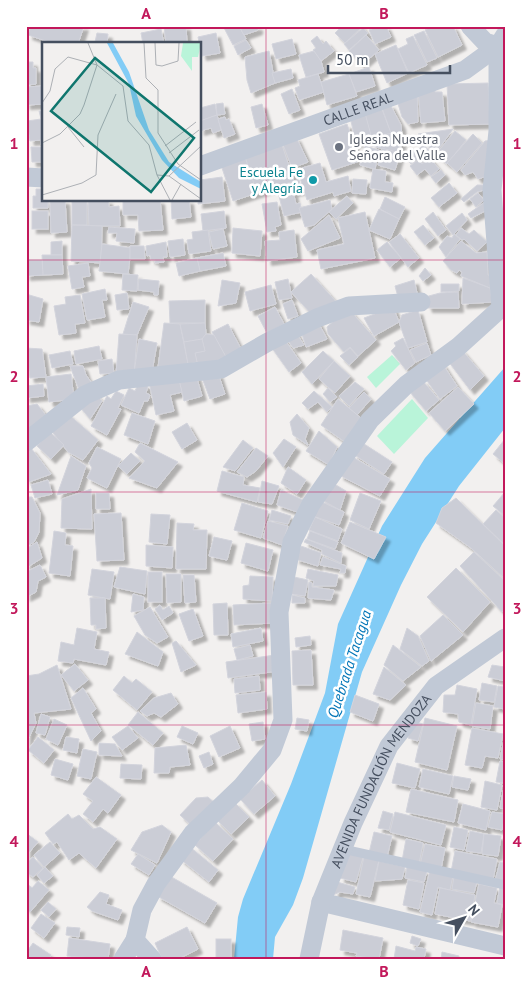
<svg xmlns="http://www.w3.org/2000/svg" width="531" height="985" font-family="'PT Sans',sans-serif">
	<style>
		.green { fill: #b9f4d9 }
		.water { fill: #82ccf6 }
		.building { fill: #cbcdd6; stroke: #d3d4dc; filter: url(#shadow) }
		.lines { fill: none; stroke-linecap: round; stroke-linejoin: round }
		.service { stroke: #c1c9d6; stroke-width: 9 }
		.minor { stroke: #c1c9d6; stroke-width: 19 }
		.grid { fill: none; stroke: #c2185b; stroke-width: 1; stroke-opacity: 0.55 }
		.worship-dot { fill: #6b7280; stroke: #fff; stroke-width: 2 }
		.culture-dot { fill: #0f9aa8; stroke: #fff; stroke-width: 2 }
		.labels { text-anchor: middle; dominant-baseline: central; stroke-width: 5; stroke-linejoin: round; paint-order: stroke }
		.street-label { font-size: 14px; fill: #454f5f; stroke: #fff }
		.worship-label { font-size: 14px; fill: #5b616d; stroke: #fff; text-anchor: start }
		.culture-label { font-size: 14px; fill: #0d838f; stroke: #fff; text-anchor: end }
		.water-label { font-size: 15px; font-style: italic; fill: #0075b7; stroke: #fff }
		.inset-road { fill: none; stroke: #adb0b5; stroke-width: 1 }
		.view { fill: #0f766e; fill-opacity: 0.15; stroke: #0f766e; stroke-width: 2.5 }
		.inset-edge { fill: none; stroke: #454f5f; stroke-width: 2.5 }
		.neatline { fill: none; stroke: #c2185b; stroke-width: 2 }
		.grid-label { font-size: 16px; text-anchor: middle; font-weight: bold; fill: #c2185b }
	</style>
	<defs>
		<filter id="shadow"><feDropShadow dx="4.5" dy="4.5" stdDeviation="1" flood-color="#0004"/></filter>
	</defs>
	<rect width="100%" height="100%" fill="#f2f0ef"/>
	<g class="green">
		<polygon points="392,355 400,364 376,388 367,377"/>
		<polygon points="412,399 428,418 394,454 377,436"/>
	</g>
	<polygon class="water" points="505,367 505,428 459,486 422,544 401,585 362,672 303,878 293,905 275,937 273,959 234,959 238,917 243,899 291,784 325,693 338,624 382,526 425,458"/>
	<g class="building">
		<polygon points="31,26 44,27 84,26 78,44 55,44 28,35"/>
		<polygon points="164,26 186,26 187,44 166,44"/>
		<polygon points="223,26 239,26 246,39 233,45"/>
		<polygon points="239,26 258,26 258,30 244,35"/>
		<polygon points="342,26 363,26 345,43 335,33"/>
		<polygon points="380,26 386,26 391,37 375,44 369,30"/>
		<polygon points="433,26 453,26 462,45 438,57 425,30"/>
		<polygon points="363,28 368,33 349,50 344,44"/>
		<polygon points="161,29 164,44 143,44 141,33"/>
		<polygon points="424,31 437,58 427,62 414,35"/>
		<polygon points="97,33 108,34 107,44 95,42"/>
		<polygon points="216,33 220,53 202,56 198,37"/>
		<polygon points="366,35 379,50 362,65 349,51"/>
		<polygon points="317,36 323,44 326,41 334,51 321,61 313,50 316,48 311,41"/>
		<polygon points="413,36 427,65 409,73 398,49 408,44 406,39"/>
		<polygon points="292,39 296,54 276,59 272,44"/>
		<polygon points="246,40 251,48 238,55 234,46"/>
		<polygon points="396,45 408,73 387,83 375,54"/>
		<polygon points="269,51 275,83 251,93 247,80 245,57"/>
		<polygon points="314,51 321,61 324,72 306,77 299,55"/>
		<polygon points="26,62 33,62 33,68 36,68 36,84 26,85"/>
		<polygon points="369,67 375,86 356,92 349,74"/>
		<polygon points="291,69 293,78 275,83 272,73"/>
		<polygon points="318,74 324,92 299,100 295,88 300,86 298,80"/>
		<polygon points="349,74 357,96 327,105 321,82"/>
		<polygon points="488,83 490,124 449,125 447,84"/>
		<polygon points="44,86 44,104 26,105 26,87"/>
		<polygon points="435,88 435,92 442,92 445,121 421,123 418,89"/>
		<polygon points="292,89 300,110 289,114 281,94"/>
		<polygon points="417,90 418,122 408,124 402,117 396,97"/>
		<polygon points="223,103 225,114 217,115 216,104"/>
		<polygon points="215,104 217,115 200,121 200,108"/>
		<polygon points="262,104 268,125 256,128 251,107"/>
		<polygon points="380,104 391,133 372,139 363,110"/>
		<polygon points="390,104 401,125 402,136 391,133 382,108"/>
		<polygon points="39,111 44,111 44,145 41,145 41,140 30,141 27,121 41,119"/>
		<polygon points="365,113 372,139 356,143 350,117"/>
		<polygon points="217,115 221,130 213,133 211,128 200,131 200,121"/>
		<polygon points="225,117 226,120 229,119 235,134 224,138 218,119"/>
		<polygon points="347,124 360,161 332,170 319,134"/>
		<polygon points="453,129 435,154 418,134"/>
		<polygon points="455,131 466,140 447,164 436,154"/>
		<polygon points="391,133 402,136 400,153 372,146 372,139"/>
		<polygon points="473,134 482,143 457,172 447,163"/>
		<polygon points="296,137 308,162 292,168 282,142"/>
		<polygon points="492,140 487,176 478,179 473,172 465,175 461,170 485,141"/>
		<polygon points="281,142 294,181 257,193 244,154"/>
		<polygon points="424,145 432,154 421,163 418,158 411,164 407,159 413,154 408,154 408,151 416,151"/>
		<polygon points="365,146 379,150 375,169 360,165"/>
		<polygon points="31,147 44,147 44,162 32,162"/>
		<polygon points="382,148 400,153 395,170 378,165"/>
		<polygon points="244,154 257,193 233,201 220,162"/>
		<polygon points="430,158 439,169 431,176 425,169 417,175 410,166 418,160 422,164"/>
		<polygon points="320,163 326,182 348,176 351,191 334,196 333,192 307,200 300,178 302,168"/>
		<polygon points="373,169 386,171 385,182 393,183 392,192 370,188"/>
		<polygon points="441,170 445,175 436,183 431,177"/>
		<polygon points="222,177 225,201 198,204 200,180"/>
		<polygon points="353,179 367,180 366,194 352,193"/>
		<polygon points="299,180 302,190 293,192 296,204 300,203 302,212 284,216 277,188"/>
		<polygon points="449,183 457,193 439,207 431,198"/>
		<polygon points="477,185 483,185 484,190 477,192 464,202 461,199"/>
		<polygon points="36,189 44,189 44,200 48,200 48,208 33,208 33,196 36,196"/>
		<polygon points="478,193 484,200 476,207 470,199"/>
		<polygon points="347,196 353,203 336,219 329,212"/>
		<polygon points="385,197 405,207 399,219 380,209"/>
		<polygon points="50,200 65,200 67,232 51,233"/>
		<rect x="72" y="200" width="15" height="25"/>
		<polygon points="88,200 108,200 109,207 119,206 120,226 89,226"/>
		<polygon points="123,200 160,200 163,230 139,231 138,215 123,215"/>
		<polygon points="171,200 189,200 191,217 172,219"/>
		<polygon points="330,200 332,209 314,225 305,227 299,208"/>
		<polygon points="277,202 281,225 275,227 276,231 267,232 262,204"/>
		<polygon points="485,202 487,210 471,218 468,214"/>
		<polygon points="379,209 399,219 390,239 369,230"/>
		<rect x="32" y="211" width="16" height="18"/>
		<polygon points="224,211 226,228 203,231 201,214"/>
		<polygon points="365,212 375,258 321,269 317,250 344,244 338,218"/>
		<polygon points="433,212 446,230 438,236 425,219"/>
		<polygon points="462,213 467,220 453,235 446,226"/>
		<polygon points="329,215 340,238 308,251 301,239"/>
		<polygon points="72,225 102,226 101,263 71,261"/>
		<polygon points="423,225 434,238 425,245 414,232"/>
		<polygon points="109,227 135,229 134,243 116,241 117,233 108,233"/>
		<polygon points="233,228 262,231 260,256 232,253"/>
		<polygon points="461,228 469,234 474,230 487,242 477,251 464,239 462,240 456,235"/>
		<polygon points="223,229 227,246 213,249 209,232"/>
		<polygon points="208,230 211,251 189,254 187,240 193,239 192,232"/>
		<polygon points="294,230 297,257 267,261 265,241 280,240 279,232"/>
		<polygon points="400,234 419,258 408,267 389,242"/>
		<polygon points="454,234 460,239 446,257 439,247 447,236 452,238"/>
		<polygon points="183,239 185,255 170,257 168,241"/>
		<polygon points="62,241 62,255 51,255 51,242"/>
		<polygon points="461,241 476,253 487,252 488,275 491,276 490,288 461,276 462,272 459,270 457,273 451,270 443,261"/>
		<polygon points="166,242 167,257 163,257 164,262 155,263 155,260 151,260 150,255 147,256 146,246"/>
		<polygon points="387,242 401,258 390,267 377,250"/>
		<polygon points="102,244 131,248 128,274 99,271"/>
		<polygon points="130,246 144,246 145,259 130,259"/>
		<polygon points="223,253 226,266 200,271 197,258"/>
		<polygon points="42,255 62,255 63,274 43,275"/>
		<polygon points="197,258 200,271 179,276 176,263"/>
		<polygon points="26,260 42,260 43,275 26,276"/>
		<polygon points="88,263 90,276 82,277 84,287 72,289 68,266"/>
		<polygon points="425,268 431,275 423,281 419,276"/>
		<polygon points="123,274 138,275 137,291 122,290"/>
		<polygon points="311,274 340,306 312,315 291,292"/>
		<polygon points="463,278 490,288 492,302 462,304"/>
		<polygon points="139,279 159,281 158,295 154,295 154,292 138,290"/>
		<polygon points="288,279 292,298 279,300 275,282"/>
		<polygon points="222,280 240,283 236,303 218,306"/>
		<polygon points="414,280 418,297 399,301 395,286"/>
		<polygon points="441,284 459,284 459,291 441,292"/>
		<polygon points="271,285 276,304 250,311 245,292"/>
		<polygon points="105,289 107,300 102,300 105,317 87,320 82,294"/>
		<polygon points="458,292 459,308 428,308 425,297 440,293"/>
		<polygon points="127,293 129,309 117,310 115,295"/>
		<polygon points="26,294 43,299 39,322 26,320"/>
		<polygon points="80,295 85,323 75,324 76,333 59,335 54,306 66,304 65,297"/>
		<polygon points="205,300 205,323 170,323 169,301"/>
		<polygon points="292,300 298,316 288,319 283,304"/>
		<polygon points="133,302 149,307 137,335 123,334"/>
		<polygon points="275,307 284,324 267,333 258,316"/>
		<polygon points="393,307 399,322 374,336 364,318"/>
		<polygon points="348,308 376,340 358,356 350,347 344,352 328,334 327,327"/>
		<polygon points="418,310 427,342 408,348 399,322 402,315"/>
		<polygon points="317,320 327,339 306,347 300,328"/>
		<polygon points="164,323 180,324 188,364 158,368"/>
		<polygon points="205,323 206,334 202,339 184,342 180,324"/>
		<polygon points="228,324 241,349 226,357 212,332"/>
		<polygon points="295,331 304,345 293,348 285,336"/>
		<polygon points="119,334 137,335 134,376 116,375"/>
		<polygon points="206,334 214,335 226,357 208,366 197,362 195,353 205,351 202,339"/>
		<polygon points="283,337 301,363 289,372 269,344"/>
		<polygon points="403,338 415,363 406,370 391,351 396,346 394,343"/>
		<polygon points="139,339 157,343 152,372 134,373"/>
		<polygon points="202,339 205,351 195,353 197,362 188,364 184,342"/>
		<polygon points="427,343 431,355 416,362 410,350"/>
		<polygon points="99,346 102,359 76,364 74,351"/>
		<polygon points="26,348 42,349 46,377 30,378"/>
		<polygon points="350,348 358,357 349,365 340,356"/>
		<polygon points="461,349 484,376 470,390 448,361"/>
		<polygon points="70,351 73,364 52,368 49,355"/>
		<polygon points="323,351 334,361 312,384 302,372"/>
		<polygon points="112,359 114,373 100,374 98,361"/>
		<polygon points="334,361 350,376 335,393 319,379"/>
		<polygon points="442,363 457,386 440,399 425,378"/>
		<polygon points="70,366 83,366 86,375 93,385 81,395"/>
		<polygon points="218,373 225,394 210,399 202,378"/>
		<polygon points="71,374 74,399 49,402 46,377"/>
		<polygon points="196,375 202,396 184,401 179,380"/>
		<polygon points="178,376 182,392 170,395 174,411 156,415 149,382"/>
		<polygon points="422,380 439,400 426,411 409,391"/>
		<polygon points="139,382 148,386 146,393 150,395 148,401 144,401 139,413 121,405 129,388 135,391"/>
		<polygon points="355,382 364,389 349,406 339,396"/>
		<polygon points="43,384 44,396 26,398 26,386"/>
		<polygon points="458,387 474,404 445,431 429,413"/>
		<polygon points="328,388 337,397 330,402 323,394"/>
		<polygon points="116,391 124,395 118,408 121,409 107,435 91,426 107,396 111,399"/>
		<polygon points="314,391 332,407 327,412 318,402 308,409 302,403"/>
		<polygon points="364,392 371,399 357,415 349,408"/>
		<polygon points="95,393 102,401 90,419 79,406"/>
		<polygon points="338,399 361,418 345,442 321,425"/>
		<polygon points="37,404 48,418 26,434 26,406"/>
		<polygon points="67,413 98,440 83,460 68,452 50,429"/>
		<polygon points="132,413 155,421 148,444 124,435"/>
		<polygon points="297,414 309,428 305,439 308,445 293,435 290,422"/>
		<polygon points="187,423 197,440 182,449 172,432"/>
		<polygon points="319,431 337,447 329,465 306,451"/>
		<polygon points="50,432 64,445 51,459 37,446"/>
		<polygon points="284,439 296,447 283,467 273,453"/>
		<polygon points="505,439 505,464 493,454"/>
		<polygon points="243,440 253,448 235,471 223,467"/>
		<polygon points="361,442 392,462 384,474 353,454"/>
		<polygon points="140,443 178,462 157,488 129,478 145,461 135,452"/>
		<polygon points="97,447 121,459 107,488 87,478 92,468 89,463"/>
		<polygon points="31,448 51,474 29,482 26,478 26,452"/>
		<polygon points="256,448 268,456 256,471 247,477 237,472"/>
		<polygon points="131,453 140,461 127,474 118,466"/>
		<polygon points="71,456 86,466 78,490 57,495"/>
		<polygon points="351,456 390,479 380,496 339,475"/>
		<polygon points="288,467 306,480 297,494 281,483"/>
		<polygon points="222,471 244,477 243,485 260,488 257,502 217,491"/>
		<polygon points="48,480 52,494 35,498 31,485"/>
		<polygon points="262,481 279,486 272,504 258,502"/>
		<polygon points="331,482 346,491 340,510 320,499"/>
		<polygon points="91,489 92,529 61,528 62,499"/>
		<polygon points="281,490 303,500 297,512 277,505"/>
		<polygon points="505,492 505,516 493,506"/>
		<polygon points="96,493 109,493 110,509 96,509"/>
		<polygon points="360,493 381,501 369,529 350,520"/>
		<polygon points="26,497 32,497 40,513 39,532 34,542 29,545 26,544"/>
		<polygon points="456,498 505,546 505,579 471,548 436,523 442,508"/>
		<polygon points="320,501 344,512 339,525 313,516"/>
		<polygon points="242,503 268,511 261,538 234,530"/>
		<polygon points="272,510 291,516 288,524 269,520"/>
		<polygon points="496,510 505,518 505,545 483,524"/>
		<polygon points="121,513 124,560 97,561 94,514"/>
		<polygon points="151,514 170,515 167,544 149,542"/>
		<polygon points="315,517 342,529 338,541 309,530"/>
		<polygon points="268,521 288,526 282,545 263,538"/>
		<polygon points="350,522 386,537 374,559 341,543"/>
		<polygon points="177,523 194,524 193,530 207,530 206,569 176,569"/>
		<polygon points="54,531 66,533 65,545 73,546 70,576 49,573"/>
		<polygon points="310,531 338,542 335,549 307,539"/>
		<polygon points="214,537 232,541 227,560 209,556"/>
		<polygon points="306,539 342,553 341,563 322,554 322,550 304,542"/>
		<polygon points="37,542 42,558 26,568 26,549"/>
		<polygon points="246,543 273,550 268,571 241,563"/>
		<polygon points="146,545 173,547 172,568 146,566"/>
		<polygon points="301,546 321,553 318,566 295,559"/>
		<polygon points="474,552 505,581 505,609 502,612 460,566"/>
		<polygon points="323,557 346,566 345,573 340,573 341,569 320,565"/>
		<polygon points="40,565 46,577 38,581 36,592 26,597 26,572"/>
		<polygon points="120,567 147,571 145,594 114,587"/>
		<polygon points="456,568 490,602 463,632 427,597"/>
		<polygon points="92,569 114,572 110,599 88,595"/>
		<polygon points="308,569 338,575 336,586 313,586 314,581 306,578"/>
		<rect x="148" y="572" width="14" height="30"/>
		<polygon points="166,574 181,574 181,602 167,603"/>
		<polygon points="183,575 194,575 196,602 185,603"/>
		<polygon points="250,576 273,577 272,601 243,599 243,586 249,585"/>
		<polygon points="294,577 308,580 305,596 291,594"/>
		<polygon points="309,582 312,583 312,587 334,590 331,600 308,598"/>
		<polygon points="133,594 144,597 143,610 131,612"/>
		<polygon points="292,595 305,598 305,603 292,603"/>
		<polygon points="90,598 105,598 106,628 96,629 96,625 91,625"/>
		<polygon points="227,603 228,635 214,635 213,604"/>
		<polygon points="272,603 273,623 234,625 233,605"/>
		<polygon points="160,605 163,610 169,606 173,613 162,620 155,609"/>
		<polygon points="150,607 168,637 157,643 145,635 134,616"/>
		<polygon points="193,609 203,636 189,641 179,614"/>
		<polygon points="443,615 463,635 431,661 420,636"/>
		<polygon points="77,628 97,632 94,649 109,652 106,665 74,659 73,663 58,661 61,642 74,645"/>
		<polygon points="261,628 263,641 233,647 231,634"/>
		<polygon points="407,628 418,636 429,661 422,666 400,649"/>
		<polygon points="137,632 163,652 158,666 125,654"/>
		<polygon points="310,636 311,645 296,647 295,638"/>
		<polygon points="176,641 196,665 181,672 172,643"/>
		<polygon points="250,645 253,656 237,660 234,649"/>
		<polygon points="393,645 421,667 403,681 384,665"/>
		<polygon points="311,650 313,685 293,685 292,651"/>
		<polygon points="275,655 278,671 228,678 226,662"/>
		<polygon points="75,664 88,680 74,691 61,675"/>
		<polygon points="57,665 71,709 34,713 36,723 26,743 26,676 39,674"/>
		<polygon points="492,665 505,667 505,681 488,677"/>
		<polygon points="384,667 406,685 390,700 373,694"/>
		<polygon points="124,676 132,683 136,679 152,692 137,710 113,690"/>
		<polygon points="259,676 260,690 235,693 234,679"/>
		<polygon points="482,683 497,686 494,702 479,700"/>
		<polygon points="457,685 477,689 471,725 459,722 458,714 443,712 444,695 455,695"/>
		<polygon points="498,686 505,687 505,709 494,707"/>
		<polygon points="83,688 96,709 91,713 101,731 91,741 71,698"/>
		<polygon points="266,692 267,709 238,713 236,695"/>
		<polygon points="171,693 178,704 161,717 154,713 147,716 140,711 154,698"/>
		<polygon points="355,695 379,704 373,721 350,712"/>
		<polygon points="476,703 493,706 490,729 472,726"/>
		<polygon points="138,712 163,733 153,745 128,725"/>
		<polygon points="41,714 50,717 45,735 36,733"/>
		<polygon points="297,718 309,720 307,731 295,729"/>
		<polygon points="425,718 457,726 447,770 415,762"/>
		<polygon points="54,719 67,725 58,745 46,739"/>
		<polygon points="413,721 423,724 418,741 408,738"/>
		<polygon points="263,722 265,739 252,741 249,724"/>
		<polygon points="128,726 138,738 122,750 112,737"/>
		<polygon points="182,726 198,733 193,744 177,737"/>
		<polygon points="230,726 240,748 219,757 210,736"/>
		<polygon points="472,728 503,734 498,758 485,756 482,768 465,765"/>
		<polygon points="505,735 505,760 500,759"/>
		<polygon points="38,737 54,750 44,763 28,750"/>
		<polygon points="66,737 79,739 77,753 63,750"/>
		<polygon points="99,743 115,744 122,756 99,755"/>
		<polygon points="186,745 190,765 170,767 169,773 154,773 155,748"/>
		<polygon points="83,749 97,752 91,779 77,776"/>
		<polygon points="209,752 213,764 204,768 199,756"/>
		<polygon points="55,759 73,764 68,780 51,775"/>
		<polygon points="500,761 505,762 505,783 496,782"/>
		<polygon points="397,763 420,769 415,788 392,783"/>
		<polygon points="121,764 142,765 141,779 120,778"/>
		<polygon points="423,769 453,776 449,794 419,787"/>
		<polygon points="454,776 471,779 468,790 452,787"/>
		<polygon points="96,777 121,795 108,813 103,809 93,822 83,814 93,801 83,794"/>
		<polygon points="262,780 275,796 254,814 240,799"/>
		<polygon points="485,781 502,785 497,810 481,807"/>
		<polygon points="504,787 505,787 505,809 500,808"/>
		<polygon points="411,789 458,800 454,822 406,812"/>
		<polygon points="208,797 216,804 193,827 180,815 196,798"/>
		<polygon points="234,802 249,817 231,834 216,819"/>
		<polygon points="463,804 490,811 486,830 458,823"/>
		<polygon points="383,811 393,814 389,830 378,828"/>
		<polygon points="395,812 446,825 441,845 390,832"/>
		<polygon points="492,812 505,814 502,830 488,827"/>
		<polygon points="68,814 72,819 79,815 93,829 100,827 117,839 96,868 79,853 69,860 57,842 53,844 45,833"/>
		<polygon points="215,822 233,839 213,861 195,845"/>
		<polygon points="162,825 171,832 157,863 131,850 142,832"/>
		<polygon points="454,827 468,830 464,850 450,847"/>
		<polygon points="470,831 484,834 481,853 466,851"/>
		<polygon points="374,832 392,836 387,857 369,853"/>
		<polygon points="26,833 38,842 26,856"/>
		<polygon points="484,834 501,836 498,856 482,854"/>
		<polygon points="406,839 423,843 419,864 402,861"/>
		<polygon points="50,842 60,853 44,867 34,855"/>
		<polygon points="425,844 445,848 441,869 420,865"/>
		<polygon points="190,847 218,870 209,882 180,859"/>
		<polygon points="455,851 497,859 493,880 451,872"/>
		<polygon points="346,852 363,857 356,882 340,878"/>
		<polygon points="138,854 155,865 149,875 131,864"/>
		<polygon points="33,857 43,868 33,877 26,872 26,863"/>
		<polygon points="364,857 379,860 370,897 356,894"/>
		<polygon points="379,861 405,867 402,879 375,881"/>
		<polygon points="500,862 505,863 505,884 495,881"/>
		<polygon points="45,867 53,876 44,883 37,875"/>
		<polygon points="407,867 427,871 424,882 405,878"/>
		<polygon points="430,870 453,875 450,890 438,887 432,915 420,912"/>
		<polygon points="168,875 217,903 205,923 157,896"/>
		<polygon points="454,877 477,881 474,893 452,889"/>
		<polygon points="408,880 424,883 419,909 403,905"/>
		<polygon points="38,881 49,890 30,912 26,908 26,883 32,888"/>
		<polygon points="337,882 355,887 353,894 340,892 333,895"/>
		<polygon points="479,884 497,888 494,903 502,905 498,927 471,922"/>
		<polygon points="500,886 505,887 505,905 497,903"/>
		<polygon points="440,888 475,895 470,921 435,914"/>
		<polygon points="100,892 109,895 106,904 122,910 118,920 92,911 87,907"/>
		<polygon points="48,902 56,909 49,917 41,910"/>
		<polygon points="41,914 55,923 44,938 31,928"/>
		<polygon points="67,927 80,928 79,937 66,935"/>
		<polygon points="187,927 198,949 178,959 162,959 155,943"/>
		<polygon points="343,930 383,938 379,959 356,956 357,953 340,950"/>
		<polygon points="412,936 421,939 418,946 410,943"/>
		<polygon points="69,938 110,944 108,959 67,956"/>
		<rect x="216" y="939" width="15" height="20"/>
		<polygon points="33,943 51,955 49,959 26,957 26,953"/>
		<polygon points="396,946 415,951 416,947 426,949 424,959 394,959"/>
		<polygon points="442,952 459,956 459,959 441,959"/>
	</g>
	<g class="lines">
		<polyline class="service" points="343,849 505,885"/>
		<g class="minor">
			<path id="s1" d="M200,166L465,70L498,46L505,35"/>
			<polyline points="26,177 44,178"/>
			<polyline points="26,442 85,395 119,380 221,369 268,342 317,318 349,306 421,302"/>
			<polyline points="321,902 505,946"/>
			<polyline points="123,959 135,940"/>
			<polyline points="152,959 135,940 142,910 156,884 193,833 242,786 272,750 283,720 279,612 292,542 311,504 370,420 406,385 458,347 501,308 492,190 498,131 498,46 485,42 470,26"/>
			<path id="s2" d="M309,959L321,902L353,823L389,746L436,686L505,638"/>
		</g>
	</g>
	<path class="grid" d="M266,26V959M26,260H505M26,492H505M26,725H505"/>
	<circle class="worship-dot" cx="339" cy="147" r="5"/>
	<circle class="culture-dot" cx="313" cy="180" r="5"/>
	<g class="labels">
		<g class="street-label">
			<text stroke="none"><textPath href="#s1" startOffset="168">CALLE REAL</textPath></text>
			<text stroke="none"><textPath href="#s2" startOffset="194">AVENIDA FUNDACIÓN MENDOZA</textPath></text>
		</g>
		<g class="worship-label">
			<text x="349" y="139">Iglesia Nuestra<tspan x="349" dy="16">Señora del Valle</tspan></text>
		</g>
		<g class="culture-label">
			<text x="303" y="172">Escuela Fe<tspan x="303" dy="16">y Alegría</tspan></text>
		</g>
		<g class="water-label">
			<text transform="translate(349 664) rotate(-72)">Quebrada Tacagua</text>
		</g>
	</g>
	<g transform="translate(42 42)">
		<rect width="159" height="159" fill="#f2f0ef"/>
		<path d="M141,1H159L156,15H150V29L139,14Z" fill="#b9f4d9"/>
		<path d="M65,1H71L87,30L107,88L127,120L159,140V147L137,136L120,118L94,74L87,42Z" fill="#82ccf6"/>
		<path class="inset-road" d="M102,1L104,36L116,48V91L136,122L159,138M113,1L114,23L120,24L136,19L137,1M0,61L8,49L13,27L26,15L55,23L81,44L86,79L107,103L115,133L127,134L159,157M26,85L42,105M0,101L18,92L38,72L42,63L55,23L46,1M123,104L154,80M127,111L157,88M115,133L128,158M127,134L159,104M0,153L40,141L54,133L56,93L74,52M130,158L139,142"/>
		<path class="view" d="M53,16L152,96L109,150L9,69Z"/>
		<rect width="159" height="159" class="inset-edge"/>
	</g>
	<rect width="531" height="985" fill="none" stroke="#ffffff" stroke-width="55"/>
	<g transform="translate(464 918) rotate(51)" stroke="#ffffff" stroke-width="4" paint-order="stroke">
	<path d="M0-4L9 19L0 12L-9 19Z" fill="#454f5f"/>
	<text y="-8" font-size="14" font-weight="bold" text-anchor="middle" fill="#454f5f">N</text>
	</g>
	<path d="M328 65v8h122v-8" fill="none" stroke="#454f5f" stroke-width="2.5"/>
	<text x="336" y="65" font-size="15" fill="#454f5f" stroke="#ffffff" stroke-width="4" paint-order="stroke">50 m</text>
	<rect x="28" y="28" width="476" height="930" class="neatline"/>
	<g class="grid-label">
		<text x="146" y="19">A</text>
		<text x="384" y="19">B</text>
		<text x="14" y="149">1</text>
		<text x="517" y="149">1</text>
		<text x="14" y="382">2</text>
		<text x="517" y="382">2</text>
		<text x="14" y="614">3</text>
		<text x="517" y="614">3</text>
		<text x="14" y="847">4</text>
		<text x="517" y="847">4</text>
		<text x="146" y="977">A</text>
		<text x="384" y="977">B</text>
	</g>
</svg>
